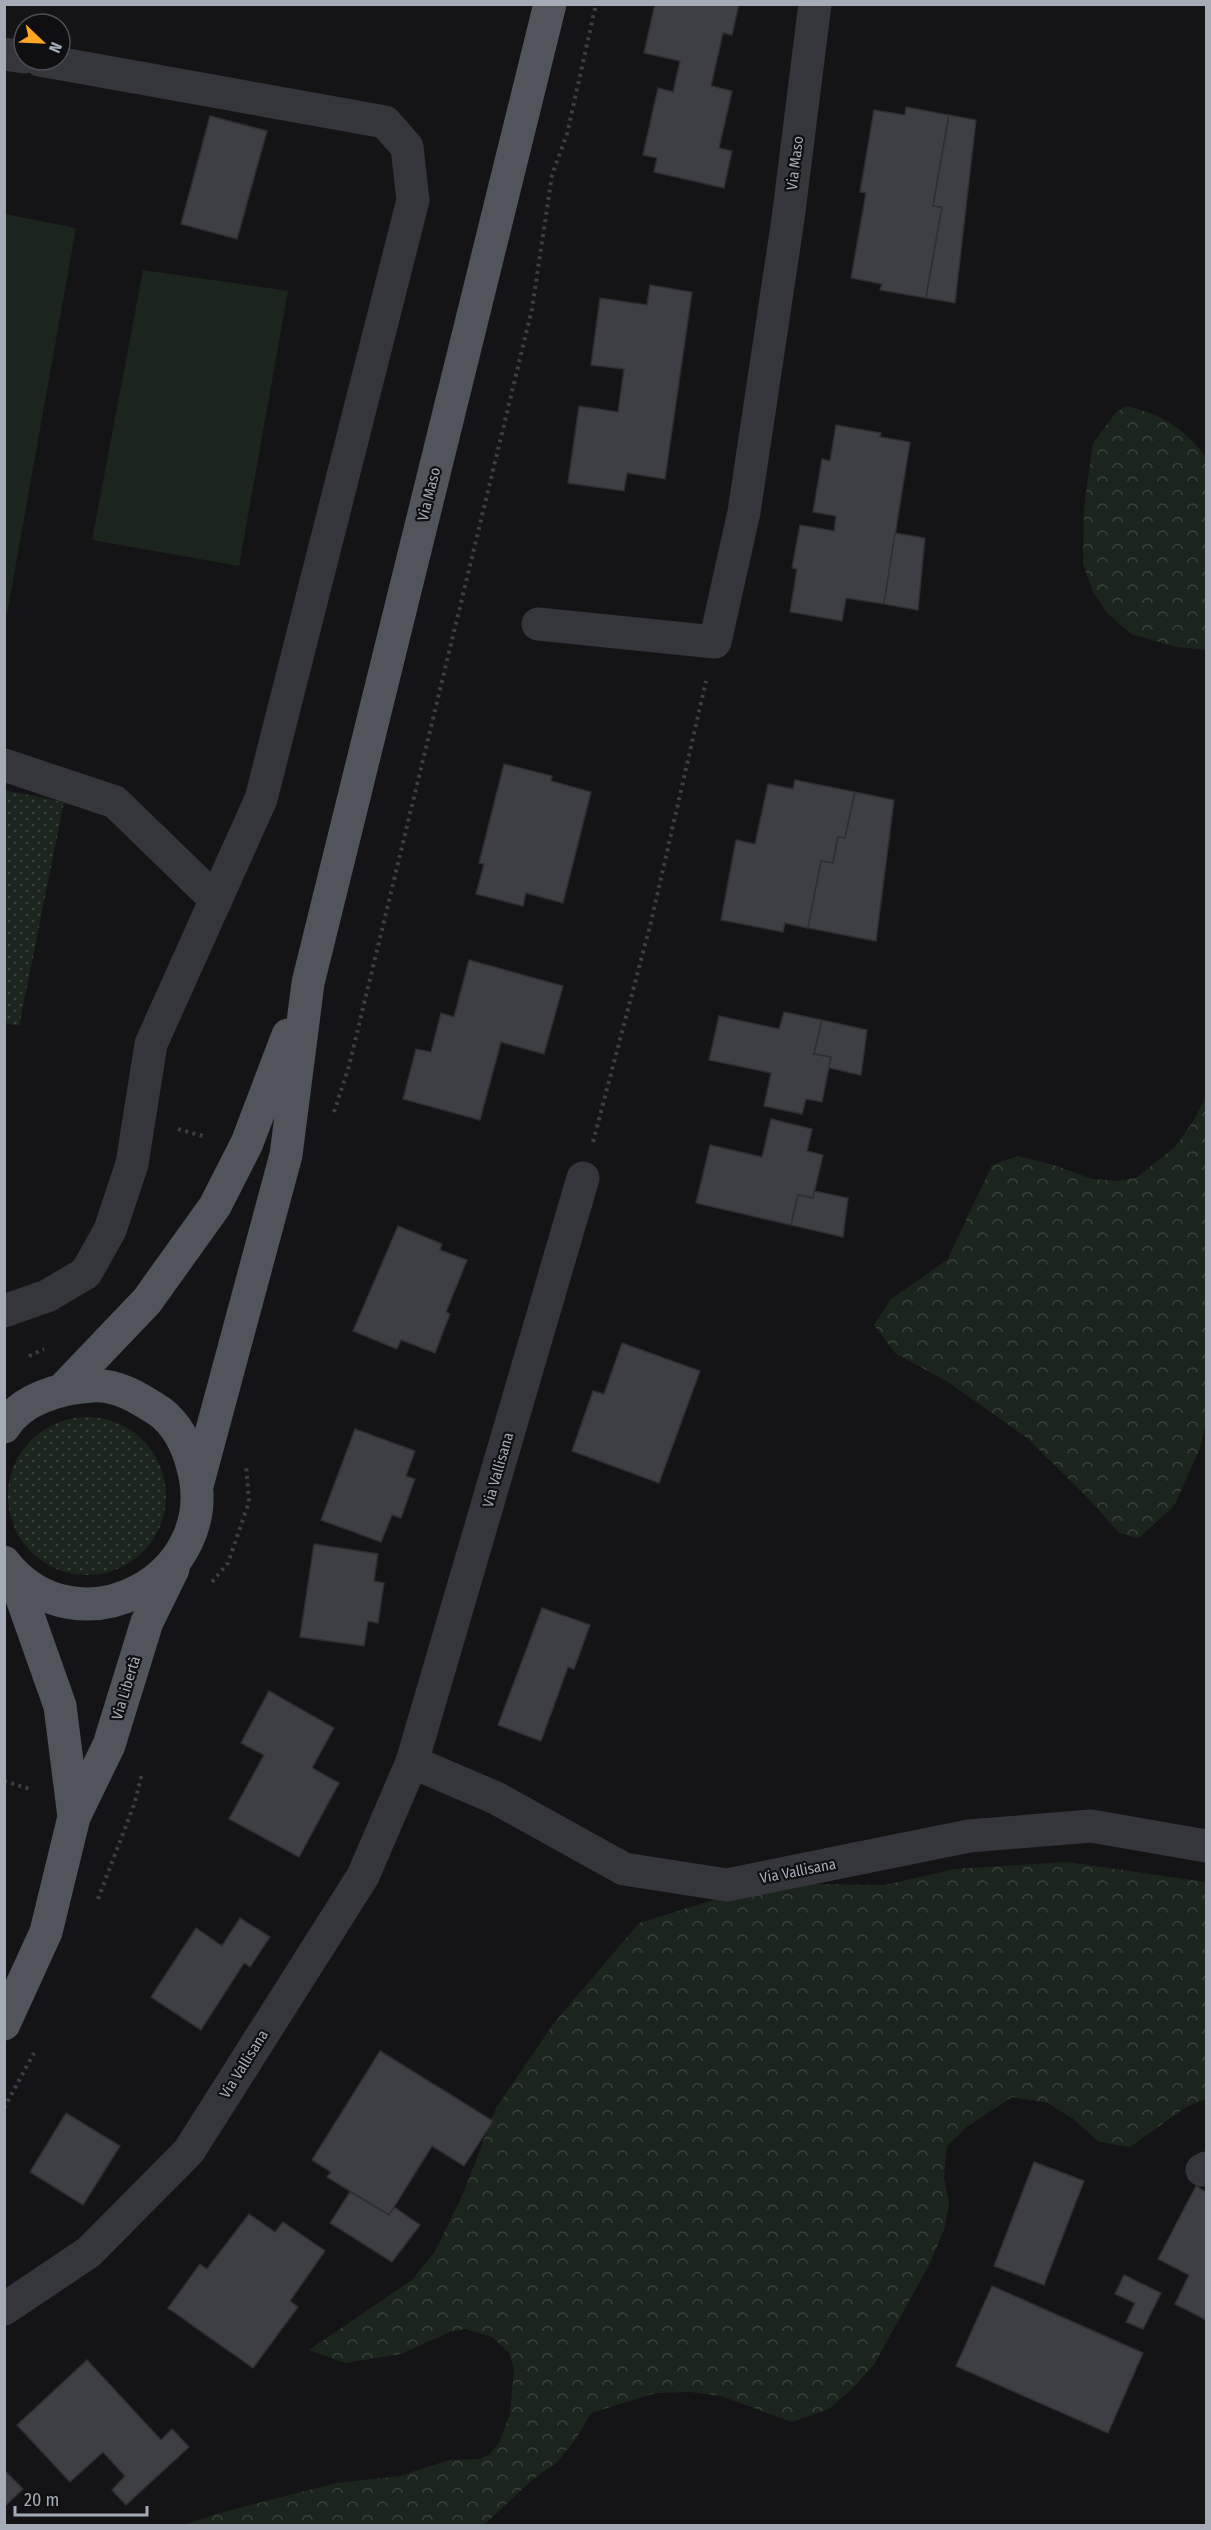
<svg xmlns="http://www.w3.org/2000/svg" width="1211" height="2530" font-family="'Fira Sans Condensed',sans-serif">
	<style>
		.grass { fill: url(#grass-dots) }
		.forest { fill: url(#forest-crowns) }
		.pitch { fill: #1c251d }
		.building { fill: #3e3f44; stroke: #2e2e33; stroke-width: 1.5 }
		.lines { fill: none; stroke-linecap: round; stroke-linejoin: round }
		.path { stroke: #3b3e43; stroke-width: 4; stroke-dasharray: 3 4.5; stroke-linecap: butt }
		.minor { stroke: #35363c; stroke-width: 33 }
		.major { stroke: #51545b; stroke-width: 33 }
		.labels { text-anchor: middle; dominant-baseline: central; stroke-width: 4.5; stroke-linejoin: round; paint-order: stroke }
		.street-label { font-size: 15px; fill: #a5acb8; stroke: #0f0f11 }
	</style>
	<defs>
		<pattern id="grass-dots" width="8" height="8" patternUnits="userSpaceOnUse" patternTransform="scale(1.5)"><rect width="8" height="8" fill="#1c251d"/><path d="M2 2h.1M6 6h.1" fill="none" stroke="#3a423c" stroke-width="1.8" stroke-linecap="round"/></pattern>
		<pattern id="forest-crowns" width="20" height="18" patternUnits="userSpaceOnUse" patternTransform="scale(1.5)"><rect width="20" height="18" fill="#1c251d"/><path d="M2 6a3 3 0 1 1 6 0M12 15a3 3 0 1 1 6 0" fill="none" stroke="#3a423c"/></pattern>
	</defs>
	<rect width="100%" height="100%" fill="#141416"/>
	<g class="grass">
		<polygon points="4,790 64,802 19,1026 5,1023"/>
		<circle cx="87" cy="1496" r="79"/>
	</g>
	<g class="forest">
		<path d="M1127,406C1164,416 1182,427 1206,457V650L1177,647L1131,634L1107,613L1093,592L1083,564L1084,507L1093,443L1116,412Z"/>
		<polygon points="1206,1096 1206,1423 1199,1451 1174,1506 1139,1538 1119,1533 1089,1499 1027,1438 948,1382 895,1353 874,1325 891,1299 947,1260 992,1165 1018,1156 1054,1165 1092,1179 1116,1181 1136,1178 1176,1146 1194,1120"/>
		<polygon points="1067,1862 1206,1882 1206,2099 1186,2107 1130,2147 1099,2142 1072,2118 1048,2103 1012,2097 968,2126 947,2146 944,2178 949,2203 944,2230 930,2263 875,2363 856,2385 829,2409 792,2422 721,2396 690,2392 656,2393 591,2413 576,2439 557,2462 532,2480 484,2525 182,2526 216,2514 336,2483 400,2476 449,2460 479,2459 490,2454 499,2443 510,2414 514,2369 509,2353 492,2337 465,2329 452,2331 401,2354 345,2363 309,2350 412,2280 434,2253 463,2194 496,2108 554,2023 639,1923 720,1898 787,1873 815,1884 885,1885 955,1869"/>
	</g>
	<g class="pitch">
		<polygon points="5,214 76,228 5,625 4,214"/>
		<polygon points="143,270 288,291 239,566 92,540"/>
	</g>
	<g class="building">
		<polygon points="655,4 739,4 732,35 723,33 711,86 732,91 719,148 732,151 724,188 654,172 657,158 643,155 658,88 673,92 680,61 644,53"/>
		<polygon points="906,107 949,115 933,206 942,207 926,298 880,290 882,284 851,278 866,193 860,192 874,110 905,115"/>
		<polygon points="949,115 976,120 955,303 926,298 942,207 933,206"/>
		<polygon points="210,116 267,131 237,239 181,224"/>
		<polygon points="650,285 692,292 665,479 627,473 624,491 568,483 579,406 618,412 624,369 591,365 600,298 647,305"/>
		<polygon points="836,425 881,433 880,437 910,442 884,604 846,598 842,621 790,612 797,569 792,568 800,525 834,531 836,516 813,512 822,459 830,461"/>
		<polygon points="895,533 925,538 918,610 884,604"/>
		<polygon points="504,764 552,776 551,781 591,792 563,903 526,893 523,906 476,894 484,864 479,863"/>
		<polygon points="795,780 855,792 845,838 838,837 833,863 821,861 808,928 785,923 783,932 721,920 736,840 755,844 768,784 793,789"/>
		<polygon points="855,792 894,800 876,941 808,928 821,861 833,863 838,837 845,838"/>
		<polygon points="469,960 563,986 544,1054 501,1042 480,1120 403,1099 416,1049 431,1052 441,1013 454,1017"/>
		<polygon points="784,1012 822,1020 814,1054 831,1057 822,1102 806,1099 802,1114 764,1106 771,1073 709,1060 719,1016 779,1029"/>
		<polygon points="822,1020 867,1030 861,1075 829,1068 831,1057 814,1054"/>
		<polygon points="771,1119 812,1129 807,1151 823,1155 813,1198 798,1195 791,1225 696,1203 710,1145 762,1157"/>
		<polygon points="814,1191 848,1198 843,1237 791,1225 798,1195 813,1198"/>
		<polygon points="398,1226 442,1244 440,1250 467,1260 446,1312 450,1314 435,1353 401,1340 397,1349 353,1331"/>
		<polygon points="622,1343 700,1371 659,1483 572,1451 593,1391 604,1394"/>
		<polygon points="355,1429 415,1451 406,1476 415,1479 401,1518 392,1515 381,1542 321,1520"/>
		<polygon points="314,1544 378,1554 374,1581 384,1583 378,1623 368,1621 364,1646 300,1637"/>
		<polygon points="542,1608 590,1625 574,1669 568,1667 541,1741 498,1725"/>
		<polygon points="269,1691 334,1728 312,1768 339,1783 299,1857 229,1819 264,1755 241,1743"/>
		<polygon points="240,1918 270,1937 250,1967 244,1963 201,2030 151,1997 196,1928 222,1946"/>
		<polygon points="380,2051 493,2121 464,2166 432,2146 389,2215 327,2177 331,2172 312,2160"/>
		<polygon points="66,2113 120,2146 83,2205 30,2172"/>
		<polygon points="1034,2162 1084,2181 1044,2285 994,2266"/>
		<polygon points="1196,2186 1206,2192 1206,2320 1175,2304 1189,2275 1158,2259"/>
		<polygon points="350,2192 389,2215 394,2207 420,2225 392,2262 330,2223"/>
		<polygon points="249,2214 275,2232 283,2222 325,2251 290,2301 298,2307 253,2368 168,2308 200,2264 207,2269"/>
		<polygon points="1124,2275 1161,2293 1143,2329 1126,2322 1135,2303 1115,2294"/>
		<polygon points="992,2286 1143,2353 1108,2433 956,2366"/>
		<polygon points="87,2360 161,2440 172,2429 189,2447 126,2505 112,2490 125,2476 103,2452 70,2482 17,2425"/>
		<polygon points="4,2470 23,2489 4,2507"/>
	</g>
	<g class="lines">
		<g class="path">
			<polyline points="334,1112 349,1066 532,309 552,175 567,134 596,4"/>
			<polyline points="178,1129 206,1137"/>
			<polyline points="593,1142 651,922 706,681"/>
			<polyline points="29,1356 44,1349"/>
			<polyline points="212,1582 228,1563 249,1502 246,1464"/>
			<polyline points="4,1781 30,1789"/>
			<polyline points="98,1899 135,1802 142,1773"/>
			<polyline points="4,2108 34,2053"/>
		</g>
		<g class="minor">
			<polyline points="4,54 24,57"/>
			<polyline points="538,624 715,642 744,512 788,219 815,4"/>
			<polyline points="4,765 115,802 216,900"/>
			<polyline points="4,1311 47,1296 86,1273 110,1230 132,1164 151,1044 261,799 413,200 407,147 385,122 40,60"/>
			<polyline points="412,1762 496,1798 624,1869 727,1885 969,1836 1091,1826 1206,1846"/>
			<polyline points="1202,2170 1206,2168"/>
			<polyline points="4,2309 89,2252 189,2151 363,1876 412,1762 583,1178"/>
		</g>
		<g class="major">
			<polyline points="64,1388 147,1301 215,1206 247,1143 288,1035"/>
			<path d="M4,1427C22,1398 61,1388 92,1386C117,1384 139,1398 159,1411C176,1423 187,1444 192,1464C226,1578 77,1656 4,1562"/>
			<polyline points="198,1482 286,1155 308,983 550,4"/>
			<polyline points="13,1573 60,1706 74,1817"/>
			<polyline points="4,2024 46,1932 74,1817 109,1745 147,1622 173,1569"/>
		</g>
	</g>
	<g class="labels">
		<g class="street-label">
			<text transform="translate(795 163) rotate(-83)">Via Maso</text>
			<text transform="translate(429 494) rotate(-76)">Via Maso</text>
			<text transform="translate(498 1470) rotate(-74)">Via Vallisana</text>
			<text transform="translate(126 1688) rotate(-73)">Via Libertà</text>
			<text transform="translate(798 1871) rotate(-11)">Via Vallisana</text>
			<text transform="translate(244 2064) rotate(-58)">Via Vallisana</text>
		</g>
	</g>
	<rect width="1211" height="2530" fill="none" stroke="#a5acb8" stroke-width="12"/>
	<g transform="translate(42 42) rotate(113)"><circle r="28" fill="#0f0f11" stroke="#4b4e54" stroke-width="1.5"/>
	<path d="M0-4.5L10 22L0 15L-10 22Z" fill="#ffa724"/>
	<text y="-9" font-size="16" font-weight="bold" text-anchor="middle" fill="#a5acb8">N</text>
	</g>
	<path d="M15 2506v9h132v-9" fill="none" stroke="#a5acb8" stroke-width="3"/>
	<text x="24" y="2506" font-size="18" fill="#a5acb8" stroke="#0f0f11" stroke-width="4.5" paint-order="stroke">20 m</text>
</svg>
